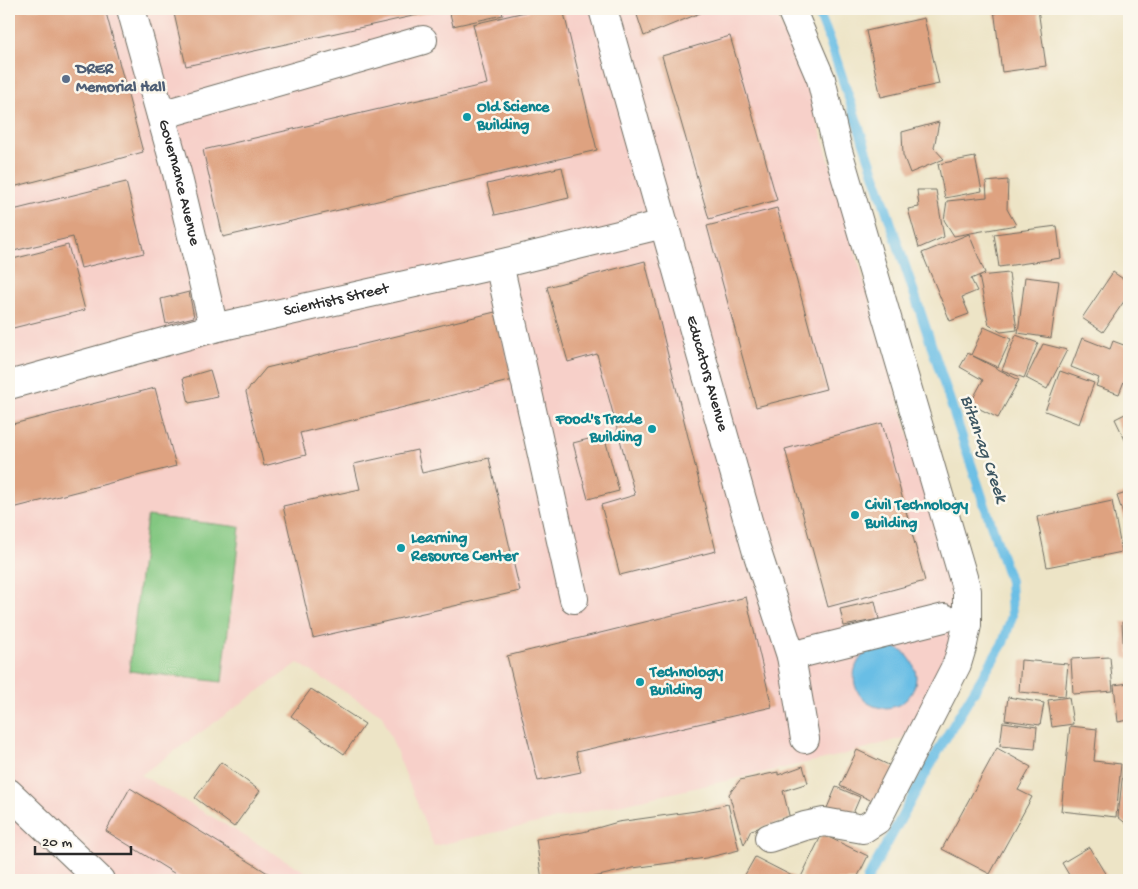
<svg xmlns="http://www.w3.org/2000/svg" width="1138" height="889" font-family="'Gochi Hand',sans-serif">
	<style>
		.built { fill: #f7d0c9 }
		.green { fill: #83c781; stroke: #577956 }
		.water { fill: #69bee5; stroke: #4a7488 }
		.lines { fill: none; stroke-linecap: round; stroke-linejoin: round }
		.stream { stroke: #69bee5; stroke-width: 10 }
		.building { fill: #dea280 }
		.minor-casing { stroke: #6f6c61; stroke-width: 30 }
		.minor { stroke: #fff; stroke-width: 28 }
		.service-dot { fill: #5c6f8a; stroke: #fbf7ec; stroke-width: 2 }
		.culture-dot { fill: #0f9aa8; stroke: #fbf7ec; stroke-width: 2 }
		.labels { text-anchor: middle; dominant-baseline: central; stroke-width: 5; stroke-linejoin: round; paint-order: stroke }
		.service-label { font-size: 16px; font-weight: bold; fill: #4e5e75; stroke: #fbf7ec; text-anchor: start }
		.culture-label { font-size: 16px; font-weight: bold; fill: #0d838f; stroke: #fbf7ec; text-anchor: start }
		.street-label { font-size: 16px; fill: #2b2b2b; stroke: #fbf7ec }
		.water-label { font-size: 18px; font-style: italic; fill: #3e5763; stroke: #fbf7ec }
	</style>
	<rect width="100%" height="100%" fill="#fbf7ec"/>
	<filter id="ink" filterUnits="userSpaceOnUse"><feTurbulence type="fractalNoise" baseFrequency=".02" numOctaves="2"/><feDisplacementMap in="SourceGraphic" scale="10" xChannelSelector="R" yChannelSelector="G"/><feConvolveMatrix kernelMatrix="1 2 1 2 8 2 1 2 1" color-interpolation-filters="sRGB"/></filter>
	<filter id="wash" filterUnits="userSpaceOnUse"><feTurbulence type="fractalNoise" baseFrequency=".0096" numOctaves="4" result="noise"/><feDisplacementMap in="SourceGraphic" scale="20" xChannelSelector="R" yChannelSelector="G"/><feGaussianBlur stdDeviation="1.12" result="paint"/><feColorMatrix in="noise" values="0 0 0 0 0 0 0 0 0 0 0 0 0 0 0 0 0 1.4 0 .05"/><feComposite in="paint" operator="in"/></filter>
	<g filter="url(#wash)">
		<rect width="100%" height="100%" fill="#ede4c6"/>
		<polygon class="built" points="9,9 774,9 806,81 957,601 956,660 903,738 838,756 434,846 382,715 298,663 141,775 314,877 313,880 9,880"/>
		<polygon class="green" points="147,516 240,527 222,682 129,671"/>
		<circle class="water" cx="885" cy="677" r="31"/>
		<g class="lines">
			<polyline class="stream" points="817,9 829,38 1010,581 1012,616 1003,643 942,744 867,880"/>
		</g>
		<g id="blocks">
			<g class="building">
				<polygon points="9,9 105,9 143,152 86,168 9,188"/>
				<polygon points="173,9 440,9 440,10 186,66"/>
				<polygon points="449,9 501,9 503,15 453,26"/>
				<polygon points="538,9 563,9 597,150 223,237 203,150 487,84 473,24"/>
				<polygon points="635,9 710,9 644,36"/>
				<polygon points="994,9 1038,9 1046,66 1002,72"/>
				<polygon points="924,18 939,84 881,97 866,31"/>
				<polygon points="730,36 777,200 709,219 662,56"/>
				<polygon points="939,122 934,148 944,159 910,173 903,155 902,132"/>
				<polygon points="975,157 982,191 945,198 938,164"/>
				<polygon points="562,167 569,198 495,215 487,184"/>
				<polygon points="1008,180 1007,209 1016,225 954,236 944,220 947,201 987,197 986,182"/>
				<polygon points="126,182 144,253 81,268 73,237 9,252 9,211"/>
				<polygon points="917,190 936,190 944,237 919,248 908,209 919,207"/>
				<polygon points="777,208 826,389 756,407 707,226"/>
				<polygon points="1057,226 1061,258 999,267 994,234"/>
				<polygon points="969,234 985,273 971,279 977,291 962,297 969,314 950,321 922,253"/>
				<polygon points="68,245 85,310 9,329 9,260"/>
				<polygon points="645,261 716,551 620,575 601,505 635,495 597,354 568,362 547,287"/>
				<polygon points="1113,272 1129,283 1129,294 1103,332 1082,318"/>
				<polygon points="1009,273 1017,330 1001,332 989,325 979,276"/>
				<polygon points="1025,277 1059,281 1051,338 1018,333"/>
				<polygon points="189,292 194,317 166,324 161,299"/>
				<polygon points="495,312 513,380 300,433 306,455 264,466 246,392 266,368"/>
				<polygon points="984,327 1011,339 998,367 973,356 1019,380 998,418 970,404 983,380 960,367 968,353 971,355"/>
				<polygon points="1016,335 1038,343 1024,378 1002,370"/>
				<polygon points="1082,338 1110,349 1113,341 1129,347 1129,369 1119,394 1096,386 1099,378 1071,367"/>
				<polygon points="1043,344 1067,350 1047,389 1026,378"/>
				<polygon points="210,370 218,397 189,403 183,378"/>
				<polygon points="1060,371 1094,383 1079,424 1045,411"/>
				<polygon points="155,388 176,466 9,509 9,425"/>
				<polygon points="1129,412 1129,445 1128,446 1115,419"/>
				<polygon points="882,423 925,581 828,607 785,449"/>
				<polygon points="604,435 619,491 588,499 573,443"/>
				<polygon points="417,450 422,473 489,458 520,591 313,638 283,506 360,489 354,464"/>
				<polygon points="1129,492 1129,532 1117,496"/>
				<polygon points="1112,501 1122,552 1047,567 1037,517"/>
				<polygon points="1129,542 1129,564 1123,544"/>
				<polygon points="746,597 772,707 576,752 581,772 538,781 507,656"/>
				<polygon points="875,601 879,619 844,626 840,609"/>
				<polygon points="1122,622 1129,622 1129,658 1124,658"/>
				<polygon points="1110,657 1113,691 1073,694 1071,659"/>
				<polygon points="1021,660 1068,664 1065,696 1019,692"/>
				<polygon points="1129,683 1129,720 1118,722 1114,685"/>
				<polygon points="311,689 365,724 344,754 291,716"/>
				<polygon points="1008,697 1044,703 1040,725 1005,720"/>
				<polygon points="1069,697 1073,724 1052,727 1048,700"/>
				<polygon points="1003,722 1037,727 1035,749 1000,746"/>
				<polygon points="1070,726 1097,729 1094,761 1121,764 1116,817 1061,811"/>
				<polygon points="997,748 1031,767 1018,790 1032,797 990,874 942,849"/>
				<polygon points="857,750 895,768 879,804 840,786"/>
				<polygon points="221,762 260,791 234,827 195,798"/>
				<polygon points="1124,762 1129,763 1129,826 1118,817"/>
				<polygon points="803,766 808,783 783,791 790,819 751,830 744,845 729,794 740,780 778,772 778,775"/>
				<polygon points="836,787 860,797 851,818 827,808"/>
				<polygon points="130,788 279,880 185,880 106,831"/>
				<polygon points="728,804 739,850 706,858 633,868 590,878 575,880 542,880 536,839 583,832 618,822 696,811"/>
				<polygon points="822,834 868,856 856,880 807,880 801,877"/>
				<polygon points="1089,847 1109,880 1072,880 1062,863"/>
				<polygon points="755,857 800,880 742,880"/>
			</g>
		</g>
	</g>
	<g filter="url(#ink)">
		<use href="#blocks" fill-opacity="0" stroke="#6f6c61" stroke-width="1"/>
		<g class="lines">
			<g class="minor-casing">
				<g id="minor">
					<path id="s1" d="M131,9L177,173L214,328"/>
					<path id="s2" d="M603,9L756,549L791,656L805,739"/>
					<polyline points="161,115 423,40"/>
					<polyline points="499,264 532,410 574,599"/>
					<path id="s3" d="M9,385L214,328L499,264L664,224"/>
					<polyline points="791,656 944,618"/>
					<polyline points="9,793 100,880"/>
					<polyline points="769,838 805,826 824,822 863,829 877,820 957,664 963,644 967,625 967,591 838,151 821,79 791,9"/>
				</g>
			</g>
			<use href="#minor" class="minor"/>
		</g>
	</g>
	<circle class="service-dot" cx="66" cy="79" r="5"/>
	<g class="culture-dot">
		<circle cx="467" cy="117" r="5"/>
		<circle cx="652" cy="429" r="5"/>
		<circle cx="855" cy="515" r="5"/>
		<circle cx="401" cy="548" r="5"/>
		<circle cx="640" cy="682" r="5"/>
	</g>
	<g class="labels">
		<g class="service-label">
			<text x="76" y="70">DRER<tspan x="76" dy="18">Memorial Hall</tspan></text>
		</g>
		<g class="culture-label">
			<text x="477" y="108">Old Science<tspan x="477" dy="18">Building</tspan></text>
			<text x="642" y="420" text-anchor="end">Food's Trade<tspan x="642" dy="18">Building</tspan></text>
			<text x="865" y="506">Civil Technology<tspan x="865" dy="18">Building</tspan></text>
			<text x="411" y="539">Learning<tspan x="411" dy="18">Resource Center</tspan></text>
			<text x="650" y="673">Technology<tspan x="650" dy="18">Building</tspan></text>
		</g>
		<g class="street-label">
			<text stroke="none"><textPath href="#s1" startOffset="180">Governance Avenue</textPath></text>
			<text stroke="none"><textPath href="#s3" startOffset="338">Scientists Street</textPath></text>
			<text stroke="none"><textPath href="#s2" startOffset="379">Educators Avenue</textPath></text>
		</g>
		<g class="water-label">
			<text transform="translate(983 449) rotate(71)">Bitan-ag Creek</text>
		</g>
	</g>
	<rect width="1138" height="889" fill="none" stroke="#fbf7ec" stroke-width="30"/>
	<path d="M35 846v8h96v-8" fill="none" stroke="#2b2b2b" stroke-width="2.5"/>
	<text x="42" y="846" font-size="15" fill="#2b2b2b" stroke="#fbf7ec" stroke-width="4" paint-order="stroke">20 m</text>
</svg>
